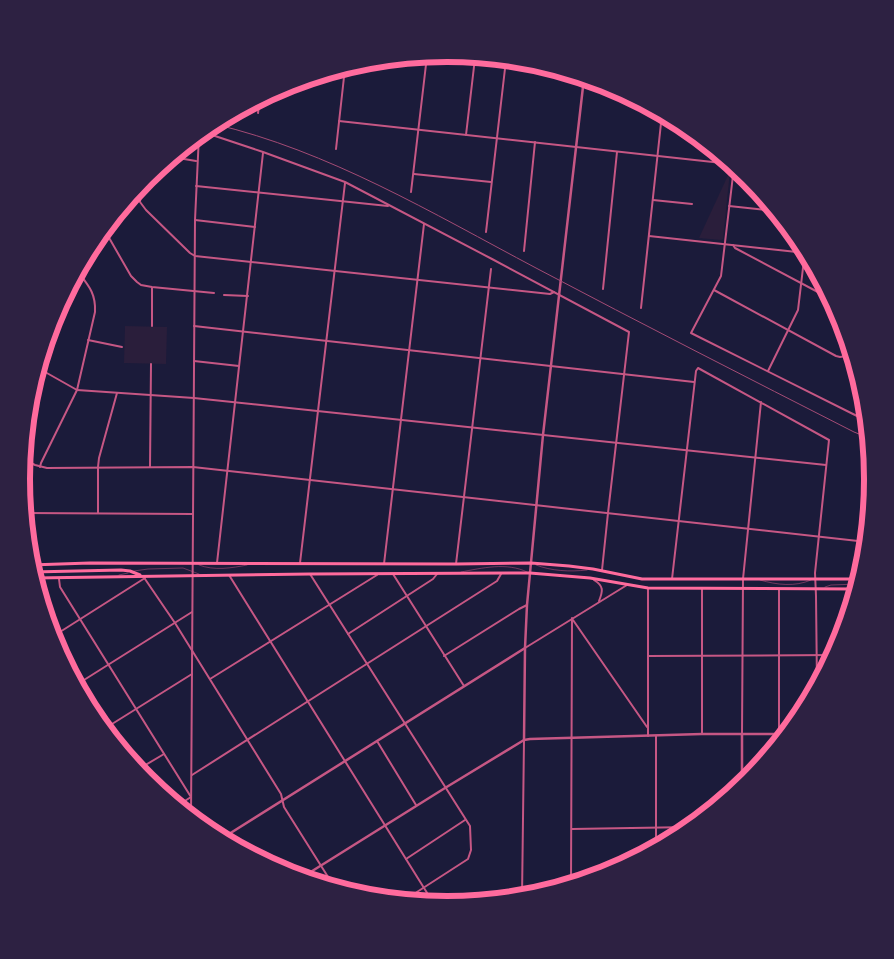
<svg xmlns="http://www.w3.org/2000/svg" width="894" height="959" font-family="Overpass,sans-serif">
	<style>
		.green { fill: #2a1e3b }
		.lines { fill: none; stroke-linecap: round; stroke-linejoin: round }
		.service { stroke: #c65784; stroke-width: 0.5 }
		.minor { stroke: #c65784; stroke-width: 2 }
		.tertiary { stroke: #c65784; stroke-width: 2.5 }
		.primary { stroke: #ff6b9d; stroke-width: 3 }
		.rail { stroke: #a44b75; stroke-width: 1 }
		.rim { fill: none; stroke: #ff6b9d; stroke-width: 6 }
	</style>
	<rect width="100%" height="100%" fill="#1b1b3a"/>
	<g class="green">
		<polygon points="730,171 723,239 721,240 699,238"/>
		<polygon points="125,326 167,327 166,364 124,363"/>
	</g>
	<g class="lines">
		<g class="service">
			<path d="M199,565C214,571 232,568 247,565"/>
			<path d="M536,565C551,571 570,572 587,570"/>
			<polyline points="134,571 148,569 183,568 199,574"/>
			<path d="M461,572C482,568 507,562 527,572"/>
			<polyline points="119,575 128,573"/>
			<path d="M760,580C777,585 795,587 811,580"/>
			<polyline points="825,587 831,585 858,584"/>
		</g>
		<g class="minor">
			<polyline points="445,54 537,64"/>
			<polyline points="258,113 260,99"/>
			<polyline points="339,121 731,164"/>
			<polyline points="203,132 263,152 345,182 492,259 629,332 608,513 602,570"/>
			<polyline points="466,135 475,58"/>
			<polyline points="336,149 345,68"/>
			<polyline points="172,157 196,161"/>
			<polyline points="734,167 721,276 691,333 861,418 864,418 866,414"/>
			<polyline points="414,174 491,182"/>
			<polyline points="142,184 140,202 146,210 190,253 195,256 550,294 554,292"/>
			<polyline points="196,186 388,206"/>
			<polyline points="411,192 427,56"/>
			<polyline points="653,200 692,204"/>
			<polyline points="729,206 775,211"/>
			<polyline points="195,220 255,227"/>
			<polyline points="104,229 131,276 137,282 141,285 152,287 214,293"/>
			<polyline points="486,232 506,60"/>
			<polyline points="649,236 806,253"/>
			<polyline points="733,245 735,248 831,299"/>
			<polyline points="524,251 535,142"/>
			<polyline points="152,288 152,326"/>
			<polyline points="603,289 617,152"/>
			<polyline points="714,290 836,356 840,357 852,355"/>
			<polyline points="224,295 248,296"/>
			<polyline points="641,308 662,114"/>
			<polyline points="194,326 694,382"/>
			<polyline points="88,340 122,347"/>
			<polyline points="194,361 239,366"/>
			<polyline points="38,368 77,390 194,398 826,465"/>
			<polyline points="768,371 798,310 805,251"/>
			<polyline points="23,459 35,465 47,468 193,467 867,542"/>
			<path d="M40,467L41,463L77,390L95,312C96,293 88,285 78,272"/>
			<polyline points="150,467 151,364"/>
			<polyline points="25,513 192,514"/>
			<polyline points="98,513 98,467 99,458 117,393"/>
			<polyline points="217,563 263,153"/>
			<polyline points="300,563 345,183"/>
			<polyline points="384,564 424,224"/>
			<polyline points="456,564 491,269"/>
			<polyline points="310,574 470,826 471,850 468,859 403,901"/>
			<polyline points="393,574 464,686"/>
			<polyline points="229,575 434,904"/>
			<polyline points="59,579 60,587 191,797 177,806"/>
			<polyline points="145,579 175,623 281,794 284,807 335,888"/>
			<polyline points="672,579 696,371 698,368 829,440 815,573 816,596 817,686"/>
			<path d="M594,580C604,586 603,591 599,601"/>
			<polyline points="36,586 41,583 42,578"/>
			<polyline points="573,620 647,727"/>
			<polyline points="348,634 433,579 437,574"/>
			<polyline points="52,637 145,578"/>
			<polyline points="525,648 627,585"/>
			<polyline points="444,656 519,609 527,605"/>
			<polyline points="648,656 834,655"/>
			<polyline points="210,679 377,575"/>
			<polyline points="76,685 192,612"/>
			<polyline points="104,729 192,674"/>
			<polyline points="702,734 702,589"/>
			<polyline points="742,734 743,579 761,402"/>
			<polyline points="779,734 779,590"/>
			<polyline points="648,736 648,588"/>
			<polyline points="377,741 416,805"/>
			<polyline points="137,770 164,754"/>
			<polyline points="192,775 497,581 501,574"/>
			<polyline points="191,817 195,220 199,135"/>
			<polyline points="572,829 691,827"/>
			<polyline points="656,848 656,736"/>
			<polyline points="406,859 465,820"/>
			<polyline points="571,885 572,618"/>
			<polyline points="522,898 524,740"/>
		</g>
		<g class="tertiary">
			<polyline points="742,734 742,785"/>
			<polyline points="524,740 525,648 527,605 543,435 584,78"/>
			<polyline points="221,839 525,648"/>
			<polyline points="301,878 445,788 524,740 530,739 702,734 786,734"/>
		</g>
		<g class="primary">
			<polyline points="30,565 90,563 456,564 531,563 569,566 593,569 642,579 860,579"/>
			<polyline points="32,572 121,570 130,571 140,575"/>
			<polyline points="34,578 310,574 530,573 590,578 648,588 856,589"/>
		</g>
		<path class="rail" d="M214,124C329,151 432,213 536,268C642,324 748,378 854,432L869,438"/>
	</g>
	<path d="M0 0H894V959H0ZM30 479a417 417 0 1 1 834 0a417 417 0 1 1-834 0Z" fill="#2d2142" fill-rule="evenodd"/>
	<path class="rim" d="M30 479a417 417 0 1 1 834 0a417 417 0 1 1-834 0Z"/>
</svg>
